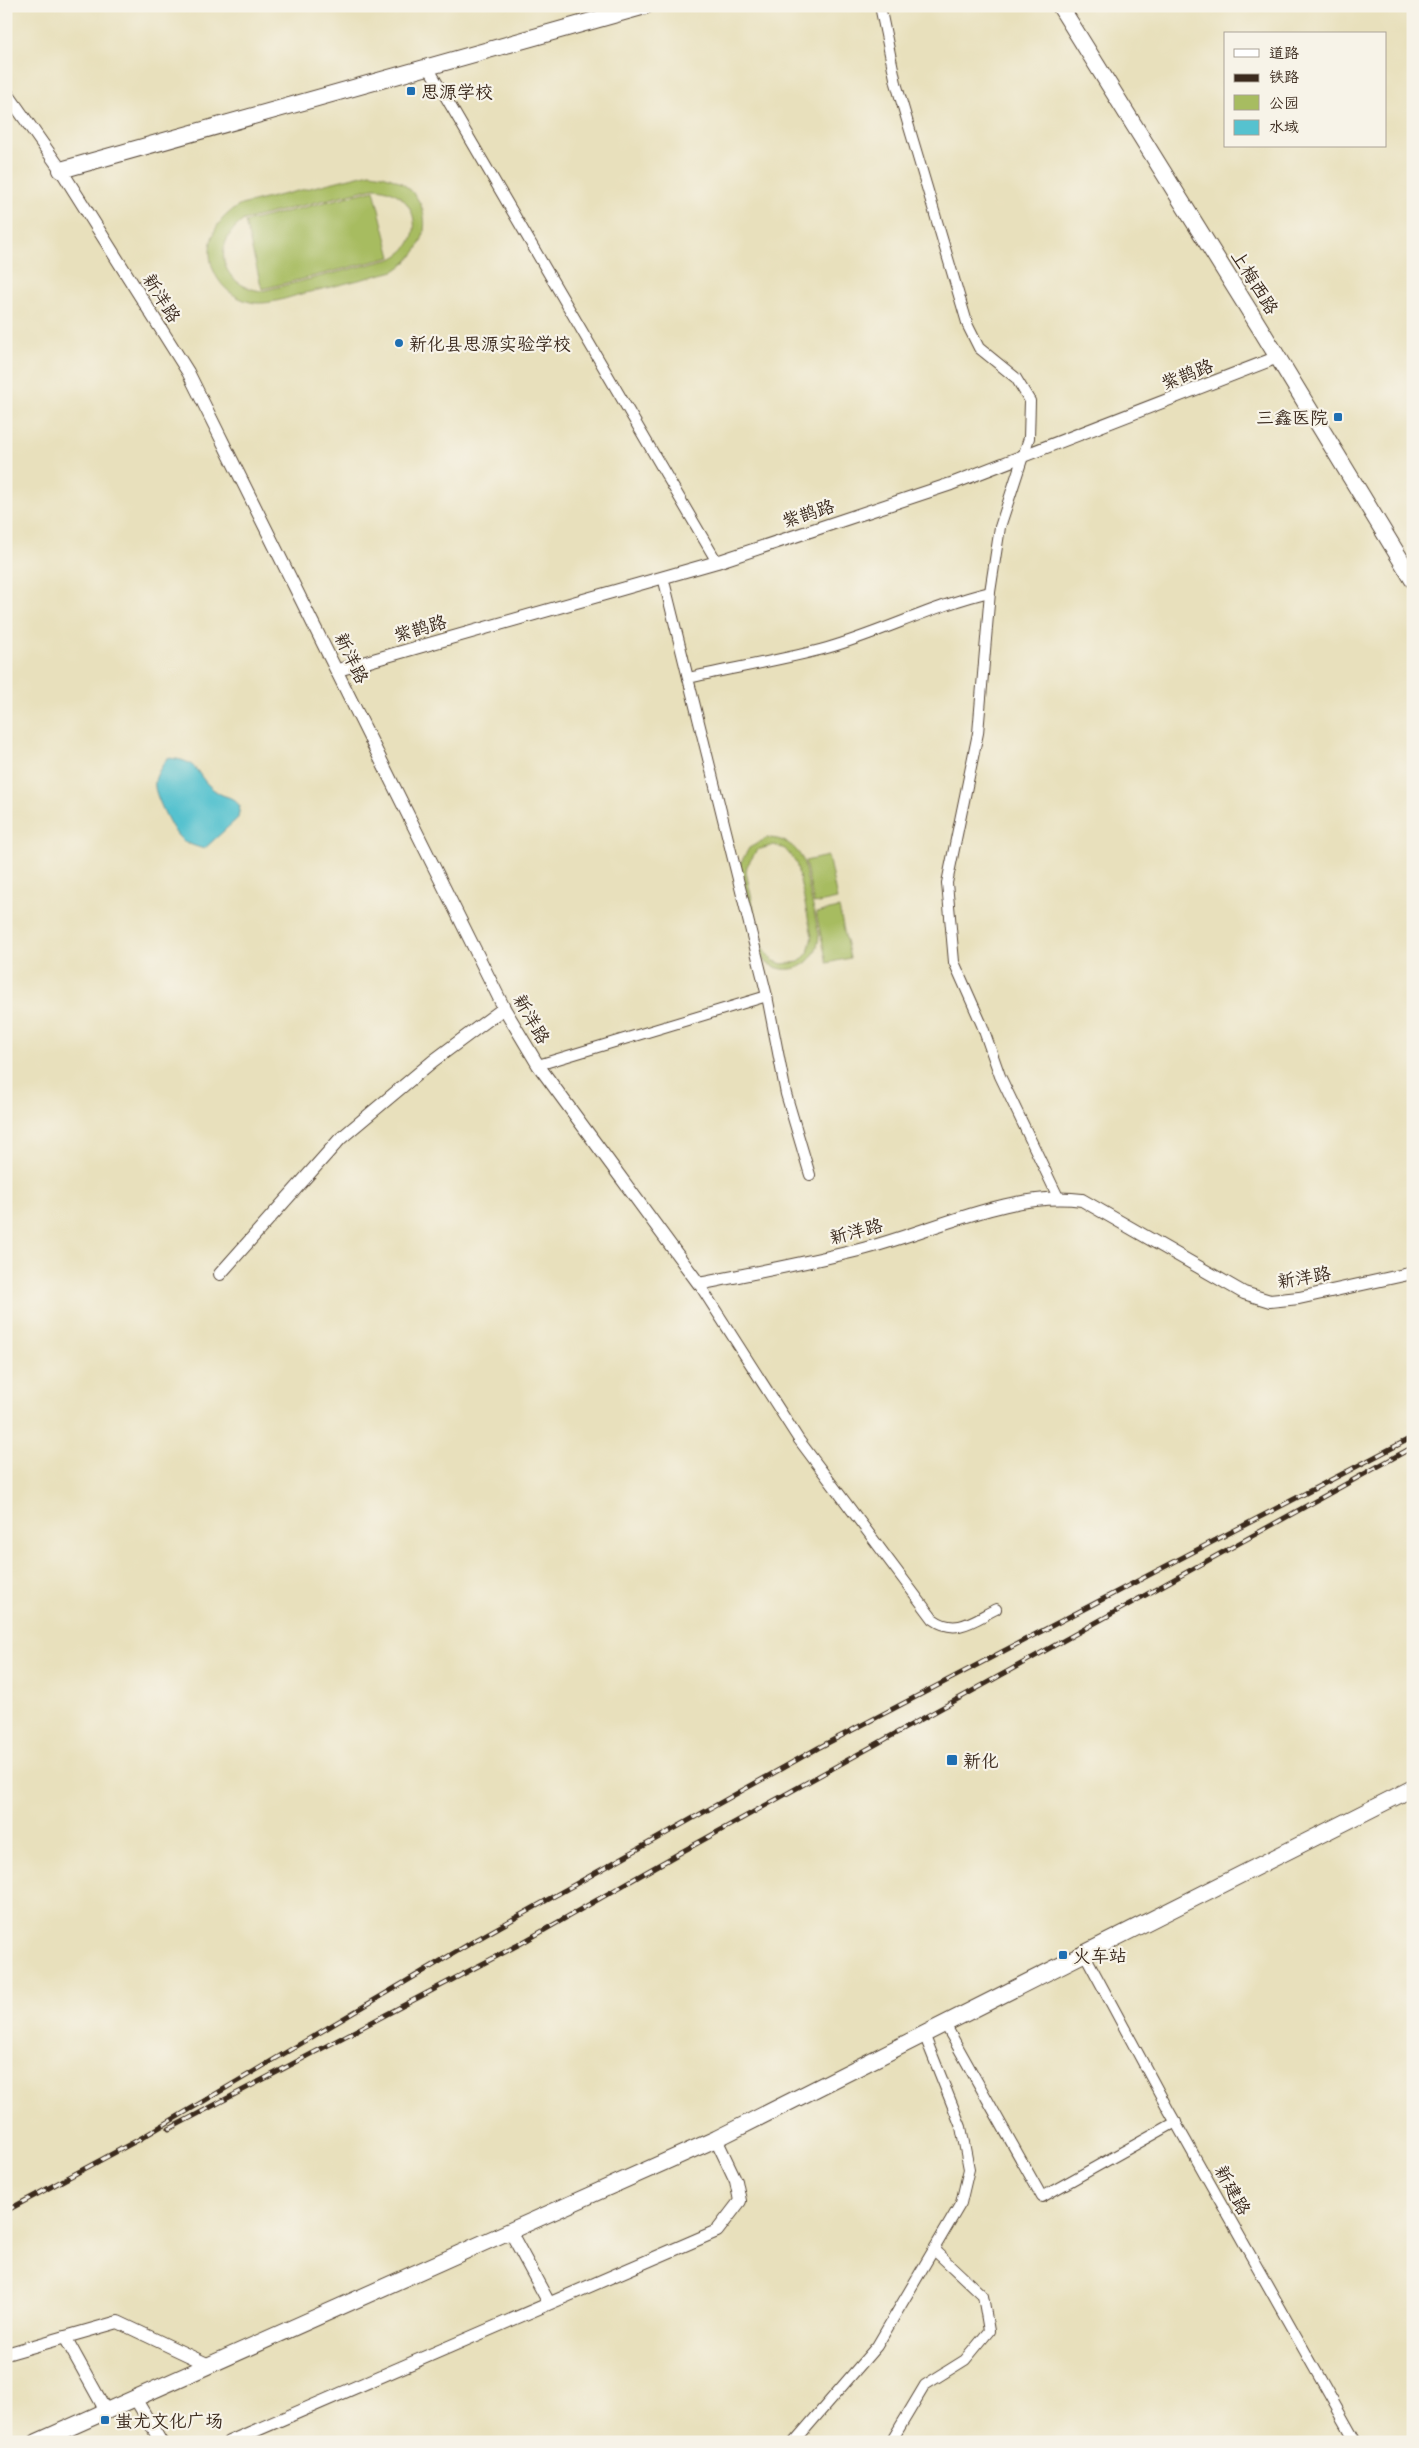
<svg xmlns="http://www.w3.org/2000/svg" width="1419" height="2448" font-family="'Patrick Hand','LXGW WenKai TC',sans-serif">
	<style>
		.green { fill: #a7bc61; stroke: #717340; fill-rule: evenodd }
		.water { fill: #56c2cf; stroke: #487676 }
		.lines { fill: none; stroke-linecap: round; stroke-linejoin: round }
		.minor-casing { stroke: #554536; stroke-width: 12 }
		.tertiary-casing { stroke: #554536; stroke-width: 14 }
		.primary-casing { stroke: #554536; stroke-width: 18 }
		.minor { stroke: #fff; stroke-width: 10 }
		.tertiary { stroke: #fff; stroke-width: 12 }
		.primary { stroke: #fff; stroke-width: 16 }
		.rail-casing { stroke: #3b2a1e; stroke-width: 5 }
		.rail { stroke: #f7f3e8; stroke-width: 3; stroke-dasharray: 9; stroke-linecap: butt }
		.poi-dot { fill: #1f6fb2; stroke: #f7f3e8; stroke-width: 2 }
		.labels { text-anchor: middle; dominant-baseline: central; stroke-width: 4.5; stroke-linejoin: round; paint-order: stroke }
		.poi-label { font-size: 18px; fill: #3b2a1e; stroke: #f7f3e8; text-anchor: start }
		.street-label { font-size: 18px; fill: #3b2a1e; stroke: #f7f3e8 }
	</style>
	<rect width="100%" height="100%" fill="#f7f3e8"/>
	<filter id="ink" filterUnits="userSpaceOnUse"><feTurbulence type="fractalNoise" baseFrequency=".02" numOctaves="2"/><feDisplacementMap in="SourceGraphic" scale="10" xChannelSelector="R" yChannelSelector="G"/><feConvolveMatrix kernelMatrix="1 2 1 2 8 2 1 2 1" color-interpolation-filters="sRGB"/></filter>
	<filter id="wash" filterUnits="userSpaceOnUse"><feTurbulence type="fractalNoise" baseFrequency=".0096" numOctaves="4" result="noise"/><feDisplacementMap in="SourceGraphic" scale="20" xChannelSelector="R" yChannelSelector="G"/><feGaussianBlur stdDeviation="1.12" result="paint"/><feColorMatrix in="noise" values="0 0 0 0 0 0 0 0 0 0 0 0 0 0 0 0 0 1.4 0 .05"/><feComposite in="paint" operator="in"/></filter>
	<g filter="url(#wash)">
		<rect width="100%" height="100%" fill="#e8e0bc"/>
		<g class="green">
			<path d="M370,173C429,178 445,240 394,271C363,279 332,287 301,294C287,298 271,304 256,303C230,300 209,277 210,250C211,230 223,214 241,205ZM373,188C416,188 431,240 391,259L262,291C220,286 210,244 244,220Z"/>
			<polygon points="374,190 391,257 262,289 245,222"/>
			<path d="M767,838C784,838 795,845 803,860L819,935C818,966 787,980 763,960L739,866L749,848ZM774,845L785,849L796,862L812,936L808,953L799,962L782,964L772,960L762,947L746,872L747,866L757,850Z"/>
			<polygon points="828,856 837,899 814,904 805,861"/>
			<polygon points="839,908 850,958 827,963 816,913"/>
		</g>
		<path class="water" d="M167,758C203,760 193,776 217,792C227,799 230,794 240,806L238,818L204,849C195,846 186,844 179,837C172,830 156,797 155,787C153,777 162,767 167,758Z"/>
	</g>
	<g filter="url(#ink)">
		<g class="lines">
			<g class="minor-casing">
				<g id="minor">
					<polyline points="880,6 896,83 968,326 979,348 1016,378 1030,401 1029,438 1000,527 990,592 978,733 947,883 954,962 982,1025 1000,1076 1058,1197"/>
					<polyline points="428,67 717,562"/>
					<polyline points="663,577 688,678"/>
					<polyline points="767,996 786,1094 810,1175"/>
					<path d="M538,1065L767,996L688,678C734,668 782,660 827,648C883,632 934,605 990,592"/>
					<path d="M699,1284L799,1440L933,1619C956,1636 974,1620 996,1609"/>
					<polyline points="1084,1953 1168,2109 1356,2442"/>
					<polyline points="945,2024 1042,2197 1176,2122"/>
					<polyline points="794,2442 877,2346 961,2203 969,2169 961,2127 924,2034"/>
					<polyline points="891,2442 925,2385 965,2360 989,2331 983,2296 934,2250"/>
				</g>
			</g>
			<g class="tertiary-casing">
				<g id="tertiary">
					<path d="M6,92L61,170L188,372L504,1008L538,1065L699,1284C752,1273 806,1263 859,1250C929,1233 1010,1190 1082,1200L1244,1293L1270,1301L1299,1298L1413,1273"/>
					<polyline points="338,670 717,562 951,484 1278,357"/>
					<polyline points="220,1274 340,1139 433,1061 504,1008"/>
					<polyline points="510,2231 549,2303"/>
					<polyline points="65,2337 106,2411"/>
					<polyline points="6,2354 118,2322 209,2365"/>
					<polyline points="135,2398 161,2442"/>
					<polyline points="229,2442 717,2231 740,2201 736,2181 716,2139"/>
				</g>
			</g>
			<g class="primary-casing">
				<g id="primary">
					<polyline points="1060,6 1260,328 1413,580"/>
					<polyline points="61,170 645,6"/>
					<polyline points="37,2442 716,2139 1413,1788"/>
				</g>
			</g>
			<use href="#minor" class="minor"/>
			<use href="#tertiary" class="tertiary"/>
			<use href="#primary" class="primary"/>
			<g class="rail-casing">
				<g id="rail">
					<polyline points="169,2129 518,1945 685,1850 1413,1447"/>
					<polyline points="6,2211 138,2140 476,1940 818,1748 1413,1437"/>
				</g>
			</g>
			<use href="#rail" class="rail"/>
		</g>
	</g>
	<g class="poi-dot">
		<rect x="406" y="86" width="10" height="10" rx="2.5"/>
		<circle cx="399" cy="343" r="5"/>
		<rect x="1333" y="412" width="10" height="10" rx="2.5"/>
		<rect x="946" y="1754" width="12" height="12" rx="2.5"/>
		<rect x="1058" y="1950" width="10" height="10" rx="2.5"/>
		<rect x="100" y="2415" width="10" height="10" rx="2.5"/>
	</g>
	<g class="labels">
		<g class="poi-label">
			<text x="421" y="91">思源学校</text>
			<text x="409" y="343">新化县思源实验学校</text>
			<text x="1328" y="417" text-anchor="end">三鑫医院</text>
			<text x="963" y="1760">新化</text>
			<text x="1073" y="1955">火车站</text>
			<text x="115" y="2420">蚩尤文化广场</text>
		</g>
		<g class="street-label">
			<text transform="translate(1255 282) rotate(58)">上梅西路</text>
			<text transform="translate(162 298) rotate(58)">新洋路</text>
			<text transform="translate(1187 374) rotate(-21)">紫鹊路</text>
			<text transform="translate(808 513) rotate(-18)">紫鹊路</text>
			<text transform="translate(420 628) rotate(-16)">紫鹊路</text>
			<text transform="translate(352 658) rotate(64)">新洋路</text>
			<text transform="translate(532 1019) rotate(60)">新洋路</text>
			<text transform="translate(856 1231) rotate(-15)">新洋路</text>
			<text transform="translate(1304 1277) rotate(-10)">新洋路</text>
			<text transform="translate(1233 2190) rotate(61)">新建路</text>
		</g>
	</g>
	<rect width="1419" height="2448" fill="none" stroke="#f7f3e8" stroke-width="25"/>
	<rect x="1224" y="32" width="162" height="115" fill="#f7f3e8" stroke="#aca397"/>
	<rect x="1234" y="49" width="25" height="8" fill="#ffffff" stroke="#aca397"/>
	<text x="1269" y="58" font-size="15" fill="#3b2a1e">道路</text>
	<rect x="1234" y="74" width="25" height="8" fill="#3b2a1e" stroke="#aca397"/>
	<text x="1269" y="82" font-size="15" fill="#3b2a1e">铁路</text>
	<rect x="1234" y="95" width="25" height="15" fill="#a7bc61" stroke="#aca397"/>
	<text x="1269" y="108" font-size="15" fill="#3b2a1e">公园</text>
	<rect x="1234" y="120" width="25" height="15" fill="#56c2cf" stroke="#aca397"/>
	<text x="1269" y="132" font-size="15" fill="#3b2a1e">水域</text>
</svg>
